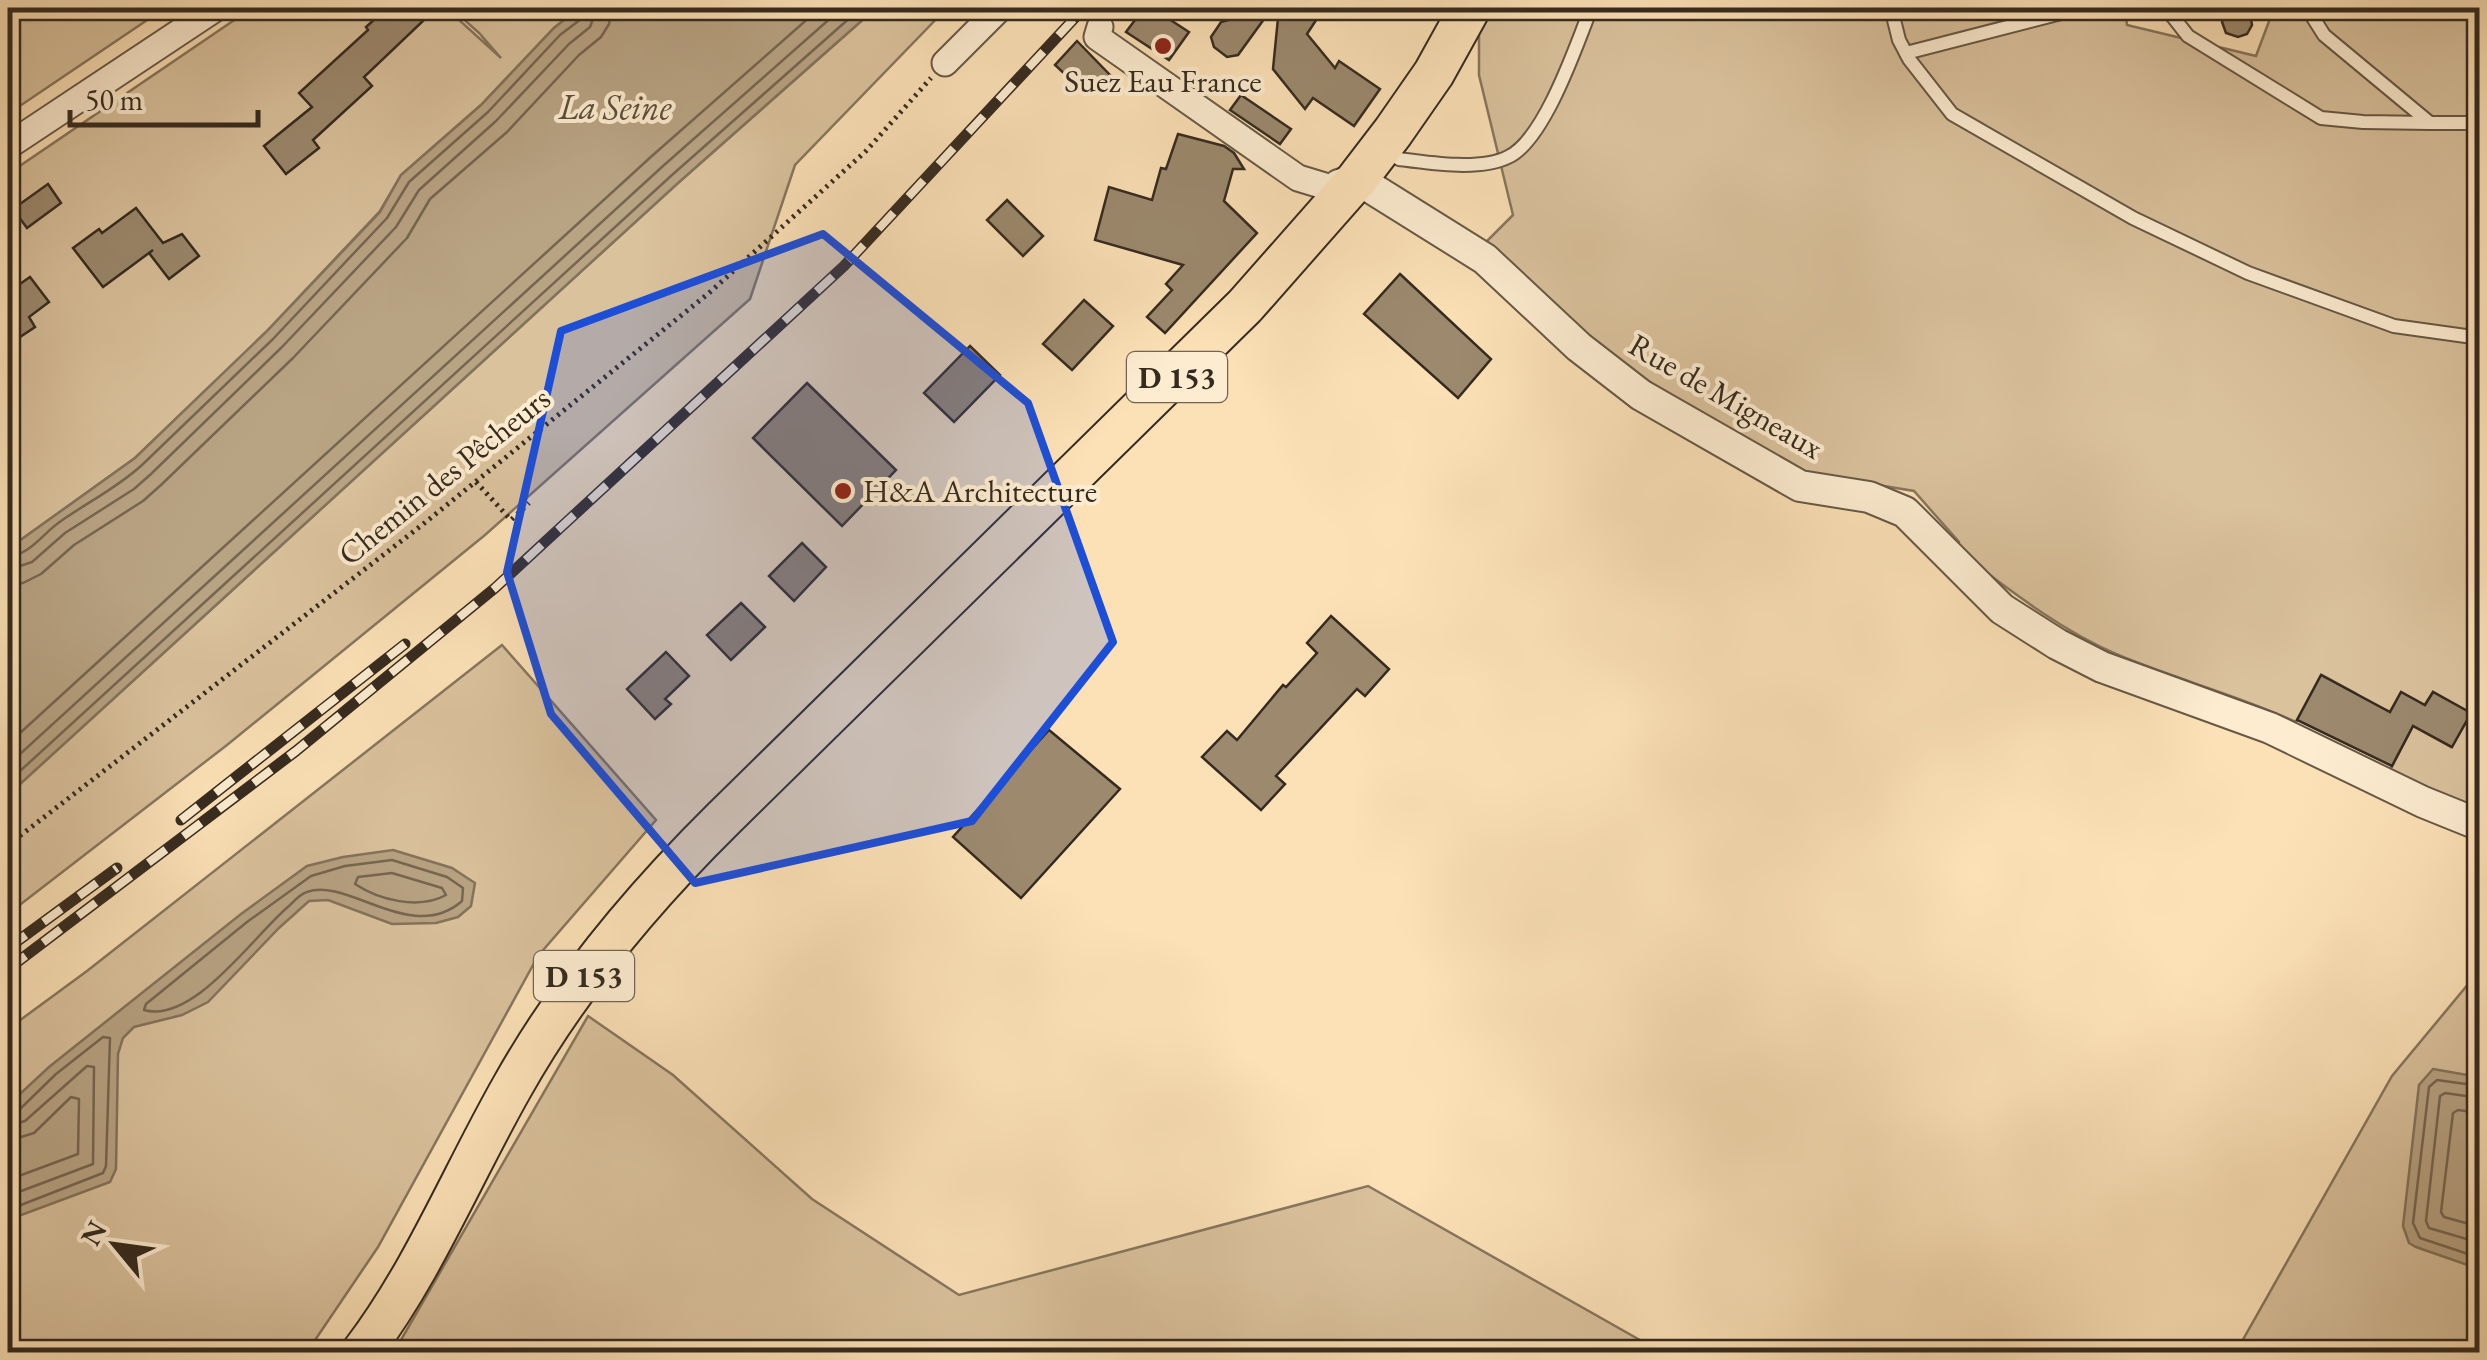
<svg xmlns="http://www.w3.org/2000/svg" width="2487" height="1360" font-family="'EB Garamond',serif">
	<style>
		.green { fill: #dac29d; stroke: #88765e; stroke-width: 2.5 }
		.water { fill: #b8a383; stroke: #84735b; stroke-width: 2.5 }
		.lines { fill: none; stroke-linecap: round; stroke-linejoin: round }
		.shore { stroke: #766651; stroke-width: 2.5 }
		.building { fill: #9c896e; stroke: #352a1f; stroke-width: 2.5 }
		.service-casing { stroke: #675845; stroke-width: 16 }
		.minor-casing { stroke: #675845; stroke-width: 29 }
		.tertiary-casing { stroke: #675845; stroke-width: 34 }
		.primary-casing { stroke: #352a1f; stroke-width: 44 }
		.path { stroke: #352a1f; stroke-width: 5; stroke-dasharray: 2.5 5; stroke-linecap: butt }
		.service { stroke: #fdecd0; stroke-width: 12 }
		.minor { stroke: #fdecd0; stroke-width: 25 }
		.tertiary { stroke: #fdecd0; stroke-width: 30 }
		.primary { stroke: #fce1b7; stroke-width: 40 }
		.rail-casing { stroke: #352a1f; stroke-width: 11 }
		.rail { stroke: #fdecd0; stroke-width: 8; stroke-dasharray: 22; stroke-linecap: butt }
		.marked { fill: #1d4ed8; fill-opacity: 0.2; stroke: #1d4ed8; stroke-width: 8; stroke-linejoin: round }
		.poi-dot { fill: #8f2418; stroke: #fdecd0; stroke-width: 4 }
		.labels { text-anchor: middle; dominant-baseline: central; stroke-width: 8; stroke-linejoin: round; paint-order: stroke }
		.shield { fill: #fdecd0; stroke: #716454; stroke-width: 2.5 }
		.shield-label { font-size: 30px; font-weight: bold; fill: #352a1f }
		.poi-label { font-size: 32px; fill: #352a1f; stroke: #fdecd0 }
		.street-label { font-size: 32px; fill: #352a1f; stroke: #fdecd0 }
		.water-label { font-size: 35px; font-style: italic; fill: #5c4e3d; stroke: #fdecd0 }
	</style>
	<rect width="100%" height="100%" fill="#fce1b7"/>
	<filter id="stains"><feTurbulence type="fractalNoise" baseFrequency=".002" numOctaves="4"/><feColorMatrix values="0 0 0 0 .2 0 0 0 0 .09 0 0 0 0 .02 0 0 0 .5 -.17"/></filter>
	<radialGradient id="worn" r=".72"><stop offset=".6" stop-color="#630" stop-opacity="0"/><stop offset="1" stop-color="#630" stop-opacity=".3"/></radialGradient>
	<g class="green">
		<polygon points="8,8 165,8 8,114"/>
		<polygon points="252,8 446,8 501,58 479,33 451,8 579,8 554,28 481,105 401,175 380,211 266,332 135,458 8,549 8,174"/>
		<polygon points="876,8 945,10 795,165 750,299 485,535 227,745 8,914 8,795 678,183"/>
		<path d="M1490,8H2125L2127,25L2256,56L2274,8H2479V811L2390,770L2413,726L2451,747L2471,714L2433,692L2424,706L2401,693L2390,712L2386,710L2340,724L2355,693L2322,675L2296,722C2238,695 2175,679 2116,654C2057,628 2007,588 1955,549L1959,542L1914,491L1793,471L1621,364L1485,243L1513,215L1479,75V26Z"/>
		<polygon points="502,645 656,820 538,956 378,1247 307,1352 8,1352 8,1029 87,971"/>
		<polygon points="2479,971 2479,1352 2236,1352 2392,1076"/>
		<polygon points="588,1016 673,1075 812,1199 959,1295 1368,1186 1661,1352 394,1352"/>
	</g>
	<g class="water">
		<polygon points="579,8 876,8 678,183 8,795 8,549 135,458 266,332 380,212 401,175 481,105 554,28"/>
		<polygon points="393,850 452,868 475,883 471,906 458,917 436,923 392,924 328,900 309,901 279,928 208,1002 182,1015 134,1027 123,1038 118,1054 116,1169 110,1182 8,1220 8,1105 49,1067 241,914 307,866 343,857"/>
		<polygon points="2433,1069 2479,1077 2479,1269 2416,1247 2409,1243 2403,1226 2419,1085"/>
	</g>
	<g class="lines">
		<g class="shore">
			<path d="M8,557C30,555 43,533 61,521C88,502 117,488 142,465L273,339L387,218L409,182L488,112L560,35L581,19L584,8"/>
			<polyline points="8,570 32,562 65,533 134,489 151,474 282,347 396,227 419,190 496,121 569,44 590,27 597,8"/>
			<polyline points="8,585 23,583 41,574 74,545 143,501 161,485 293,358 407,238 430,199 507,132 579,55 601,37 609,24 612,8"/>
			<polyline points="8,744 653,155 820,8"/>
			<polyline points="8,765 663,166 842,8"/>
			<polyline points="8,782 672,175 861,8"/>
			<path d="M392,860L447,877L463,888L462,901C412,945 348,877 307,892C300,894 294,901 289,906C254,935 194,1024 144,1010L146,1004L247,922L311,876L345,866Z"/>
			<path d="M392,873L442,888L446,895C419,910 379,900 355,884L358,877Z"/>
			<polyline points="2480,1086 2437,1080 2429,1087 2413,1223 2420,1238 2480,1258"/>
			<polyline points="2480,1098 2445,1093 2440,1096 2426,1221 2429,1228 2480,1243"/>
			<polyline points="8,1113 18,1111 56,1074 103,1037 110,1038 106,1166 103,1173 8,1210"/>
			<polyline points="2480,1113 2458,1110 2453,1113 2441,1212 2444,1217 2480,1227"/>
			<polyline points="8,1126 25,1121 87,1066 94,1067 93,1164 8,1196"/>
			<polyline points="8,1141 34,1133 71,1097 79,1099 78,1154 8,1180"/>
		</g>
	</g>
	<g class="building">
		<polygon points="387,8 412,8 424,20 364,77 372,86 313,140 319,148 286,174 264,146 312,107 299,93 368,30 366,27"/>
		<polygon points="1144,8 1152,8 1189,32 1169,60 1126,32"/>
		<polygon points="1245,8 1272,8 1238,55 1227,57 1214,47 1211,37 1221,22 1237,18"/>
		<polygon points="1279,8 1324,8 1307,34 1335,68 1339,61 1380,89 1354,126 1313,98 1305,109 1273,69"/>
		<polygon points="2226,8 2242,8 2250,13 2252,25 2247,34 2238,37 2226,33 2222,22"/>
		<polygon points="1077,41 1112,77 1099,92 1077,73 1071,80 1055,65"/>
		<polygon points="1241,95 1291,129 1280,144 1230,110"/>
		<polygon points="1178,134 1224,146 1234,153 1244,169 1233,169 1224,201 1257,233 1165,333 1147,317 1172,290 1166,284 1183,265 1095,240 1109,187 1152,200 1161,168 1166,169"/>
		<polygon points="48,184 61,203 27,228 13,209"/>
		<polygon points="1007,200 1043,236 1023,256 987,220"/>
		<polygon points="136,208 163,243 182,234 199,256 169,279 149,253 153,250 103,287 73,248 99,229 102,233"/>
		<polygon points="1400,274 1491,359 1458,398 1364,314"/>
		<polygon points="30,277 49,302 29,317 35,327 8,345 8,287 10,291"/>
		<polygon points="1084,300 1113,326 1072,370 1043,344"/>
		<polygon points="970,346 1000,375 954,422 924,393"/>
		<polygon points="807,383 896,470 842,526 753,438"/>
		<polygon points="802,543 826,567 794,601 769,576"/>
		<polygon points="741,603 765,627 731,660 707,635"/>
		<polygon points="1331,616 1389,669 1365,696 1357,689 1276,776 1285,784 1261,810 1202,757 1227,731 1237,740 1283,685 1286,687 1317,653 1307,643"/>
		<polygon points="666,652 689,676 665,699 671,704 655,719 627,689"/>
		<polygon points="2321,675 2390,712 2401,692 2425,705 2433,692 2471,713 2452,747 2413,726 2392,766 2297,720"/>
		<polygon points="1049,730 1120,789 1021,898 953,837"/>
	</g>
	<g class="lines">
		<g class="service-casing">
			<g id="service">
				<polyline points="1891,8 1899,40 1909,59 1952,114 2133,218 2248,273 2394,326 2480,338"/>
				<polyline points="2166,8 2188,36 2321,118 2363,122 2430,123"/>
				<polyline points="2307,8 2324,35 2430,123 2480,123"/>
				<polyline points="1906,53 2081,8"/>
				<path d="M1399,159C1429,163 1481,171 1508,157C1544,141 1577,44 1591,8"/>
			</g>
		</g>
		<g class="minor-casing">
			<g id="minor">
				<polyline points="1100,27 1097,37 1298,178 1331,188"/>
				<polyline points="945,63 1000,8"/>
				<polyline points="8,146 216,8"/>
			</g>
		</g>
		<g class="tertiary-casing">
			<polyline id="tertiary" points="1339,185 1357,179 1485,259 1579,347 1641,395 1800,486 1869,497 1905,512 2002,609 2057,644 2102,667 2270,728 2423,802 2480,825"/>
		</g>
		<g class="primary-casing">
			<path id="primary" d="M362,1352C423,1272 462,1175 512,1087C568,987 642,899 723,819L1245,306L1357,179L1393,132L1434,73L1470,8"/>
		</g>
		<g class="path">
			<polyline points="476,482 511,520 529,503"/>
			<polyline points="8,845 422,525 709,293 866,151 931,78"/>
		</g>
		<use href="#service" class="service"/>
		<use href="#minor" class="minor"/>
		<use href="#tertiary" class="tertiary"/>
		<use href="#primary" class="primary"/>
		<g class="rail-casing">
			<g id="rail">
				<polyline points="181,820 405,644"/>
				<polyline points="8,948 117,868"/>
				<polyline points="8,969 296,751 495,588 844,266 1084,8"/>
			</g>
		</g>
		<use href="#rail" class="rail"/>
	</g>
	<path class="marked" d="M823,234L1028,403L1113,642L972,821L695,883L551,714L507,572L561,331Z"/>
	<g class="poi-dot">
		<circle cx="1163" cy="46" r="10"/>
		<circle cx="843" cy="491" r="10"/>
	</g>
	<g class="labels">
		<g class="shield">
			<rect x="1127" y="352" width="100" height="50" rx="8"/>
			<rect x="534" y="951" width="100" height="50" rx="8"/>
		</g>
		<g class="shield-label">
			<text x="1177" y="377">D 153</text>
			<text x="584" y="976">D 153</text>
		</g>
		<g class="poi-label">
			<text x="1163" y="81">Suez Eau France</text>
			<text x="863" y="491" text-anchor="start">H&amp;A Architecture</text>
		</g>
		<g class="street-label">
			<text transform="translate(1726 396) rotate(30)">Rue de Migneaux</text>
			<text transform="translate(444 476) rotate(-39)">Chemin des Pêcheurs</text>
		</g>
		<g class="water-label">
			<text x="615" y="106">La Seine</text>
		</g>
	</g>
	<rect width="2487" height="1360" fill="none" stroke="#fce1b7" stroke-width="40"/>
	<rect x="10" y="10" width="2467" height="1340" fill="none" stroke="#352a1f" stroke-width="5"/>
	<rect x="20" y="20" width="2447" height="1320" fill="none" stroke="#352a1f" stroke-width="2.5"/>
	<g transform="translate(115 1245) rotate(299)" stroke="#fdecd0" stroke-width="8" paint-order="stroke">
	<path d="M0-8L18 38L0 25L-18 38Z" fill="#352a1f"/>
	<text y="-15" font-size="28" font-weight="bold" text-anchor="middle" fill="#352a1f">N</text>
	</g>
	<path d="M70 110v15h188v-15" fill="none" stroke="#352a1f" stroke-width="5"/>
	<text x="85" y="110" font-size="30" fill="#352a1f" stroke="#fdecd0" stroke-width="8" paint-order="stroke">50 m</text>
	<rect width="100%" height="100%" filter="url(#stains)"/>
	<rect width="100%" height="100%" fill="url(#worn)"/>
</svg>
